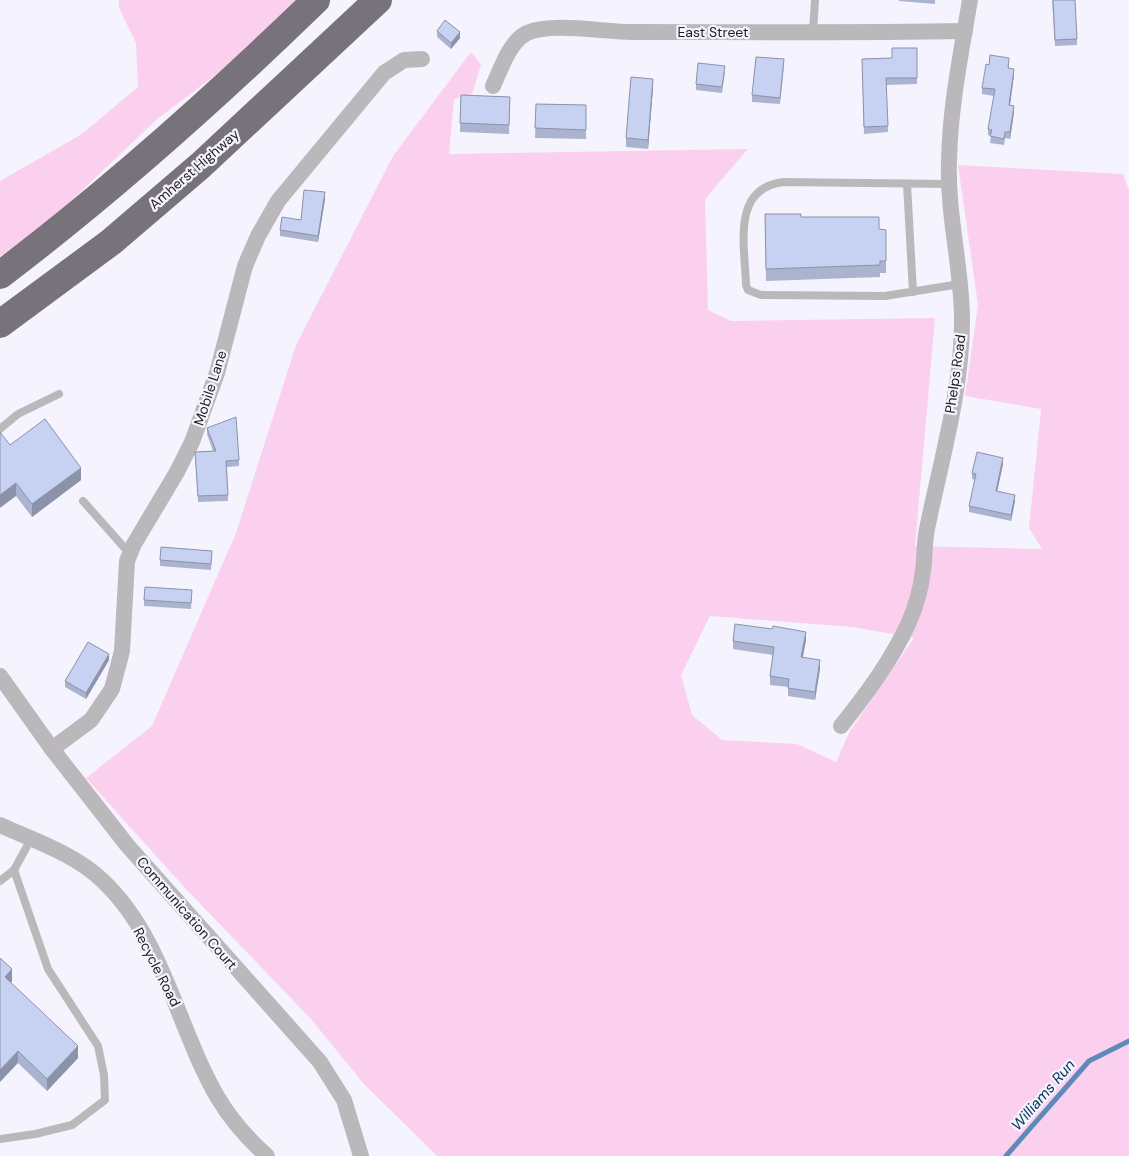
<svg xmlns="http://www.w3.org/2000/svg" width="1129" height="1156" font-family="'DM Sans',sans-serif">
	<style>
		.green { fill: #fbd0ef; fill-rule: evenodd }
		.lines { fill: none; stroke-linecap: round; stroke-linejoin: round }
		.stream { stroke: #5e8ab9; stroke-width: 5 }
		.lane { stroke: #bbb8bc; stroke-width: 8 }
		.street { stroke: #bbb8bc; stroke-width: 16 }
		.highway { stroke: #78737b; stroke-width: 28 }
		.wall { fill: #abb4cf }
		.shaded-wall { fill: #8b92a9 }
		.building { fill: #c7d1f1; stroke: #8b92a9 }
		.labels { text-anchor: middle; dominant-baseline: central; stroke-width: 4.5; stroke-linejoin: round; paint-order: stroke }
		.street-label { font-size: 14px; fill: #1d1d20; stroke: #f5f3fd }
		.water-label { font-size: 15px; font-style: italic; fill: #05335d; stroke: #f5f3fd }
	</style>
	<rect width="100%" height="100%" fill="#f5f3fd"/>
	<g class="green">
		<polygon points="119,0 295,0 247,51 156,120 50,221 0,256 0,181 82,134 138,87 136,43 119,8"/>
		<path d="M471,52L481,65L472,94L454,99L449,154L748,149L705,199L708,310L731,321L935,318L915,546L1042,549L1029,528L1041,409L965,396L978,305L958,165L1123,174L1129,190V1156H437L363,1083L311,1019L185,888L86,778L152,726L236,533L296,345L393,156ZM710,616L853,627L914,638L850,731L836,762L797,744L722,740L692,715L681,675Z"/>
	</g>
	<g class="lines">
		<polyline class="stream" points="1006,1156 1089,1061 1129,1041"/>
		<g class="lane">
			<polyline points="813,33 815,0"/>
			<polyline points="907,184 913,292"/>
			<path d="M949,184L783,182C731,189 745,246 746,285L748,290L761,295L885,296L960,284"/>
			<polyline points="0,429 18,414 59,394"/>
			<polyline points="83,501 130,554"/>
			<polyline points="0,881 14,870 31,839"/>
			<polyline points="0,1139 35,1134 72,1125 105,1100 104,1075 98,1046 48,969 14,870"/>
		</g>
		<g class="street">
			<path d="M493,86C501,69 509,42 527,33C552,22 603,32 632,32C743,32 854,33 965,31"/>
			<polyline points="0,676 52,749 127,845 320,1062 344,1100 361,1156"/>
			<path d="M841,726C867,693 892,660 909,622C916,606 921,588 923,571C925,557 924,543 927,529C941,460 963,387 962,316C961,264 947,213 949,161C950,107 961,53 970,0"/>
			<polyline points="52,749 91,720 112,689 122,651 127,561 134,544 177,472 192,442 217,373 245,266 258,236 278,201 384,73 404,60 422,59"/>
			<path d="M0,825C35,841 75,854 103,881C164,939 177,1028 218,1098C231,1120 248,1139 267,1156"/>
		</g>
		<g class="highway">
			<path d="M0,275C111,191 216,97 316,0"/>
			<polyline points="0,324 111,242 201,165 378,0"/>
		</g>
	</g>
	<g class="wall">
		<polygon points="899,0 935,0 935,4 899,1"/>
		<polygon points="1052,0 1077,39 1077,45 1055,46"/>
		<polygon points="437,31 460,38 451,49 437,37"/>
		<polygon points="917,48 917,84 886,85 888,132 864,134 862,59 892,58"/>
		<polygon points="1009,64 1009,68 1014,75 1010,105 1014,112 1010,139 1005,138 1004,145 990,143 991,136 988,135 988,129 994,96 982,94 982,88"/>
		<polygon points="784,66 780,104 752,102 752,95"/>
		<polygon points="725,72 722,93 696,90 696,84"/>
		<polygon points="653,88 648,149 626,147 626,138"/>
		<polygon points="461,95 510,97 509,134 460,132"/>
		<polygon points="536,104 586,105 586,139 535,138"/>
		<polygon points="325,199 318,242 280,236 280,230 301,220"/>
		<polygon points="765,214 801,217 879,229 886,230 886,273 880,273 880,277 766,281"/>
		<polygon points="207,428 239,460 239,466 227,467 228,501 198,502 195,452 213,451 207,434"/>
		<polygon points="10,445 81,480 32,517 16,496"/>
		<polygon points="1003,464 997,491 1015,501 1011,521 969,512 969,506 975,480 972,479 972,473"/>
		<polygon points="212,557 211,570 160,566 160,560"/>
		<polygon points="192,590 191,609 144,606 144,600"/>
		<polygon points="806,640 803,657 820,668 815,700 788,696 788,687 770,685 770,676 773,655 733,649 733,641"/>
		<polygon points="109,660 86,699 65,687 65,681"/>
		<polygon points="0,958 12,981 11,983 78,1058 47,1091 18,1063"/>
	</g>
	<g class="shaded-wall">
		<polygon points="460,32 460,38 451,49 451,43"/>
		<polygon points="1014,69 1014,75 1009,112 1009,105"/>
		<polygon points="653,79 653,88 648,149 648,140"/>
		<polygon points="1014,106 1014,112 1010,139 1010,132"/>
		<polygon points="325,192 325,199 318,242 318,236"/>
		<polygon points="1003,458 1003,464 996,497 996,491"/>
		<polygon points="81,468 81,480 32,517 32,504"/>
		<polygon points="16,483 16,496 0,508 0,495"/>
		<polygon points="1015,495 1015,501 1011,521 1011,515"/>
		<polygon points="806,632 806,640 801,665 801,657"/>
		<polygon points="109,654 109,660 86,699 86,693"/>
		<polygon points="820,660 820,668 815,700 815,692"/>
		<polygon points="12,969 12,981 5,990 5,977"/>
		<polygon points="78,1046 78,1058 47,1091 47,1079"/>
		<polygon points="18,1051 18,1063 0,1082 0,1070"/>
	</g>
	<g class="building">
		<polygon points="1053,0 1075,0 1077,39 1055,40"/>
		<polygon points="445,20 460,32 451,43 437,31"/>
		<polygon points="892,48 917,48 917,78 886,78 888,126 864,127 862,59 892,58"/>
		<polygon points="990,55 1009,58 1008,68 1014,69 1009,105 1014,106 1010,132 1005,132 1004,139 990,136 992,130 988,129 995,89 982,88 986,64 989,65"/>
		<polygon points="756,57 784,59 780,98 752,95"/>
		<polygon points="698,63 725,66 722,87 696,84"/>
		<polygon points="631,77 653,79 648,140 626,138"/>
		<polygon points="461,95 510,97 509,125 460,123"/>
		<polygon points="536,104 586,105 586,130 535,128"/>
		<polygon points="304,190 325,192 318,236 280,230 282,217 301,220"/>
		<polygon points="765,214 801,214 801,217 879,217 879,229 886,230 886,261 880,261 880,265 766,269"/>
		<polygon points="236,417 239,460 226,461 228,495 198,496 195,452 216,451 207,428"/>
		<polygon points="45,419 81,468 32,504 16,483 0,495 0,432 10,445"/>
		<polygon points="977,452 1003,458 996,491 1015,495 1011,515 969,506 976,474 972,473"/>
		<polygon points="161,547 212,551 211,564 160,560"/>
		<polygon points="145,587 192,590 191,603 144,600"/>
		<polygon points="735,624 772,629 773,626 806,632 801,657 820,660 815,692 788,688 789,679 770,676 774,647 733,641"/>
		<polygon points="88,642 109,654 86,693 65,681"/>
		<polygon points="0,958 12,969 5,977 78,1046 47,1079 18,1051 0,1070"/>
	</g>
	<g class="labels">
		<g class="street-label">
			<text x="713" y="32">East Street</text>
			<text transform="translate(194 169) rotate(-41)">Amherst Highway</text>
			<text transform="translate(955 374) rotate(-82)">Phelps Road</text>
			<text transform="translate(210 388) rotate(-72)">Mobile Lane</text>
			<text transform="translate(187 913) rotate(49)">Communication Court</text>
			<text transform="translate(157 967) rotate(63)">Recycle Road</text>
		</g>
		<g class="water-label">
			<text transform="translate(1043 1095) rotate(-49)">Williams Run</text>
		</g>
	</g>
</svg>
